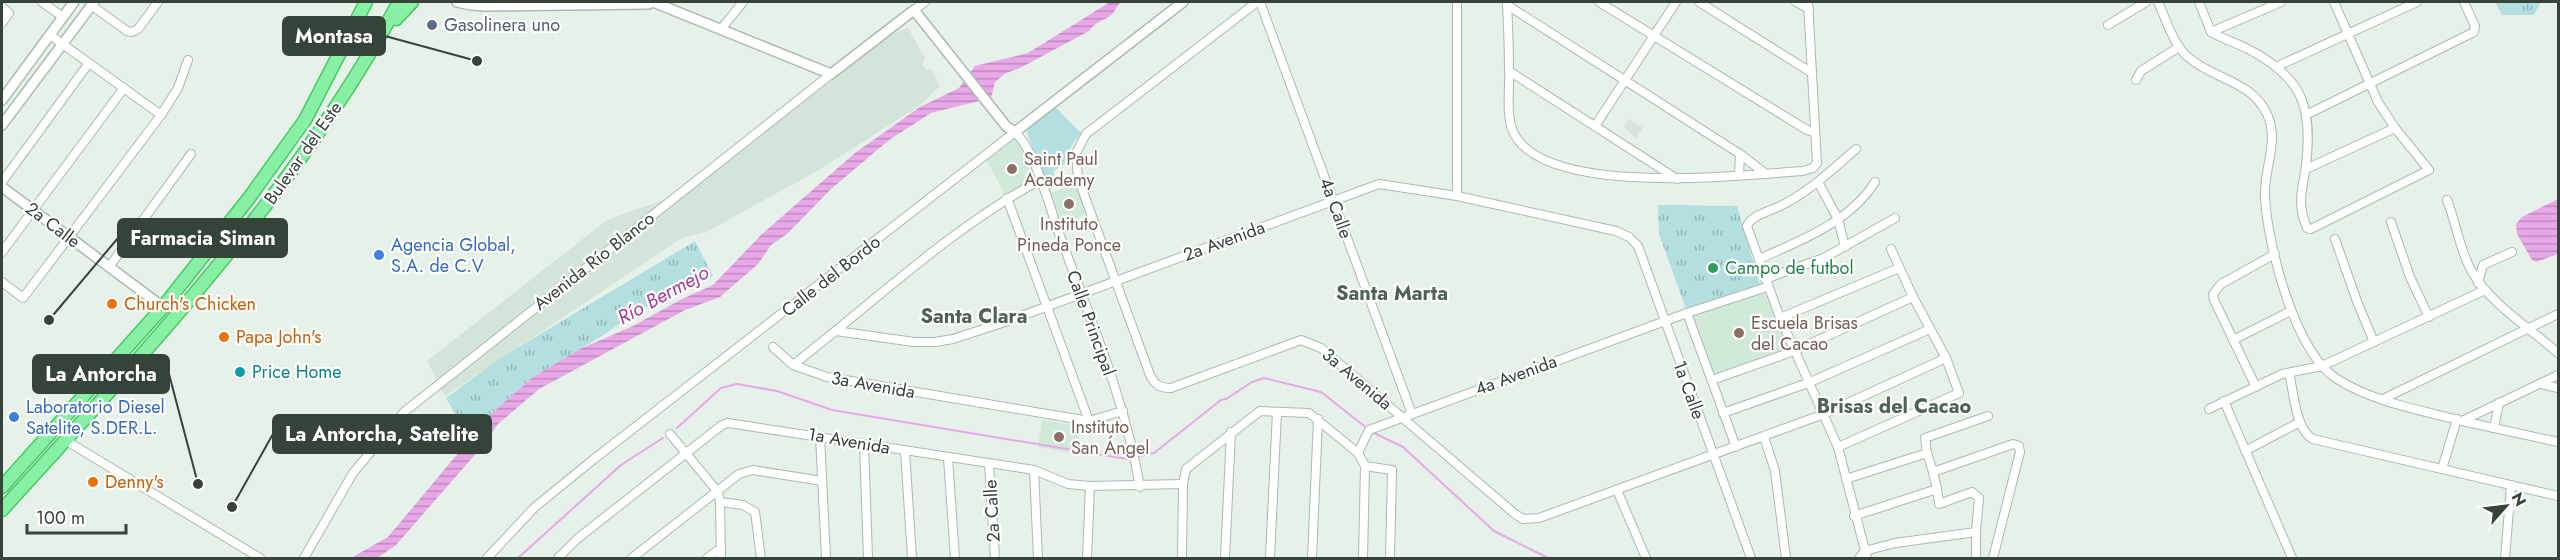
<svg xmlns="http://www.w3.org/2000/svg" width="2560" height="560" font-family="Jost,sans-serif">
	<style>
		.residential { fill: #d5e4d9 }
		.education { fill: #d1e9d8 }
		.grass { fill: url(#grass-tufts) }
		.garden { fill: #b3dfe1 }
		.parking { fill: #dde2de }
		.water { fill: url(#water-rules) }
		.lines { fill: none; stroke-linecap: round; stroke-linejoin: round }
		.stream { stroke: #e8a8e8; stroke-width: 2 }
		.minor-casing { stroke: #aabbae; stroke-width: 10 }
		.tertiary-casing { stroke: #aabbae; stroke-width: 12 }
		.trunk-casing { stroke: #45cc63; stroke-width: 15 }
		.minor { stroke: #fff; stroke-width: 8 }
		.tertiary { stroke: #fff; stroke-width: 9 }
		.trunk { stroke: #88f0a5; stroke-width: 12 }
		.service-dot { fill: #5c6f8a; stroke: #fff; stroke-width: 2 }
		.education-dot { fill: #8d6e63; stroke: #fff; stroke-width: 2 }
		.shop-dot { fill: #3f7fe0; stroke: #fff; stroke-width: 2 }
		.leisure-dot { fill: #2e9e5b; stroke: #fff; stroke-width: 2 }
		.food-dot { fill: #e8710a; stroke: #fff; stroke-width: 2 }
		.culture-dot { fill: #0f9aa8; stroke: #fff; stroke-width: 2 }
		.labels { text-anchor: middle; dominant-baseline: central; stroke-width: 4.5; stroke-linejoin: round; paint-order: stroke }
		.service-label { font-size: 18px; fill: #4e5e75; stroke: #fff; text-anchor: start }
		.street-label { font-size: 18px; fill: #364339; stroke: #fff }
		.education-label { font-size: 18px; fill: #785e54; stroke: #fff; text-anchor: start }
		.shop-label { font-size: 18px; fill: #366cbe; stroke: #fff; text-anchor: start }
		.leisure-label { font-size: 18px; fill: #27864d; stroke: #fff; text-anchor: start }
		.food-label { font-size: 18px; fill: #c56008; stroke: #fff; text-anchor: start }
		.culture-label { font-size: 18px; fill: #0d838f; stroke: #fff; text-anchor: start }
		.neighbourhood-label { font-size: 20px; font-weight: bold; fill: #4e6453; stroke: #fff }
		.water-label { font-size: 20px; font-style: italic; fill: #a33ba1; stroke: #fff }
		.leader { fill: none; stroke: #364339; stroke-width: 2 }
		.callout-dot { fill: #364339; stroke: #fff; stroke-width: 2 }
		.callout { fill: #364339; stroke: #364339; stroke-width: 2 }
		.callout-label { font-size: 20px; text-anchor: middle; font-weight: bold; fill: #fff }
	</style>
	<defs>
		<pattern id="grass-tufts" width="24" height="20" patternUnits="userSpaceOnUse" patternTransform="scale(1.5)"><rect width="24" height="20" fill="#b3dfe1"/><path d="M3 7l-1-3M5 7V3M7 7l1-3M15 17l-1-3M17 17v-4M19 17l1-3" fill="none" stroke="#92b6b7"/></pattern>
		<pattern id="water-rules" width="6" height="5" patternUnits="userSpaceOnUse" patternTransform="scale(1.5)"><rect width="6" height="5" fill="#e8a8e8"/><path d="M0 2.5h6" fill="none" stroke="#bd8abd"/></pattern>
	</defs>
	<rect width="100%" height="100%" fill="#e6f1e9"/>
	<polygon class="residential" points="908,28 925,58 922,64 927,70 930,68 940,86 919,106 819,170 706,232 682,238 445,396 427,361 607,220 674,196 885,37"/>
	<g class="education">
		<polygon points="1013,137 1021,142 1036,180 1005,194 985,158"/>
		<polygon points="1076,184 1087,214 1062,223 1051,193"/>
		<polygon points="1764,292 1788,349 1714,375 1690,317"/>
		<polygon points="1042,420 1081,426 1076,454 1038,447"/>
	</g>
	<g class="grass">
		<polygon points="2495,2 2541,2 2534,15 2502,15"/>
		<polygon points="1658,205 1737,206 1760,285 1686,309 1659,234"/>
		<polygon points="695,241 713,276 636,312 605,334 533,377 490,415 469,439 446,398 502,357"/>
	</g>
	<polygon class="garden" points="1055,107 1081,133 1071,146 1069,161 1053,171 1055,177 1045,182 1027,133 1029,128"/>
	<polygon class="parking" points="1629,119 1643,128 1636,139 1624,127"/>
	<g class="water">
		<path d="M1110,2H1121C1116,6 1116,11 1111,15C1104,21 1097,20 1089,31L1020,68L1006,73L995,82L991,98L931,113L889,140L831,189L787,234L771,245L758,264L720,297L685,310L539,389L498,424L479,450L396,545L377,558H351L388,537L490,415L533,377L580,349L633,326L680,300L713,285L762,234L855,153L920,107L959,88L975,66L1028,53Z"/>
		<polygon points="2558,199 2558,254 2536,262 2532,260 2517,234 2516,224 2522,217"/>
	</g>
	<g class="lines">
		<g class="stream">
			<polyline points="677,428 721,388 737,384 777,391 832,410 1127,459 1154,453 1221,400 1226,399 1252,382 1264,378 1321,392 1368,429"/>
			<polyline points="1372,432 1403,447 1494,531 1548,558"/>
			<polyline points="518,558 621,465 663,438"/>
		</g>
		<g class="minor-casing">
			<g id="minor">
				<polyline points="42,2 63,17"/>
				<path d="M1257,2L1086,134L1076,153L1078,178L1150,375C1155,385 1160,388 1171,388L1301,340L1321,348L1515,514L1523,519L1539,518L1824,414L1946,358"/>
				<polyline points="1260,2 1412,414"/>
				<polyline points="1457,2 1457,196"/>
				<path d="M1507,2C1508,24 1509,47 1509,70C1510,89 1506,111 1512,129C1538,199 1743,175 1803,171L1813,168L1817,163L1808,2"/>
				<polyline points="1599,2 1807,130 1814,132"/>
				<polyline points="1699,2 1812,73"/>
				<polyline points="1796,2 1809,9"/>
				<path d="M2158,2C2166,19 2173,44 2188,57C2214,80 2251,80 2267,114C2280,142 2263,169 2265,198C2268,247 2295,352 2337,379C2373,402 2421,410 2462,421L2558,375"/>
				<path d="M2199,2L2211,32C2223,39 2236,43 2248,49C2302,77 2313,106 2306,165C2303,189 2296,202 2307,228L2311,229L2429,170L2395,128L2378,102L2334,2"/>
				<polyline points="91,5 127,31 132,32 138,29 158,2"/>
				<polyline points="1507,5 1740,154 1766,174"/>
				<polyline points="2,7 9,13 2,23"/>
				<polyline points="914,10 925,2"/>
				<polyline points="2108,25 2146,2"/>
				<polyline points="722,28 743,2"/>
				<polyline points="2211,32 2281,2"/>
				<polyline points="50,35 161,115"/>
				<polyline points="2278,66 2417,2"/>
				<polyline points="1509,71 1677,179"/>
				<polyline points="2136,80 2141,71 2179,47"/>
				<polyline points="2308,114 2474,32 2475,26 2464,2"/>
				<polyline points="1595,126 1676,2"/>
				<path d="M1856,149C1834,168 1812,189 1786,203C1775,210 1752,214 1747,226L1780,318L1838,447L1867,558"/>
				<polyline points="2306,169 2395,128"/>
				<polyline points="1739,175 1740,154"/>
				<polyline points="2,182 89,63"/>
				<polyline points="1818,182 1838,219 1845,247"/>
				<polyline points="1007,198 1089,421"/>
				<path d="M2447,200C2456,222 2459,248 2471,270C2489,303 2531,329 2558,353"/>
				<polyline points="2391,222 2410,277 2429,317"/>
				<polyline points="2335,239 2358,304 2374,342"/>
				<polyline points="2,252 124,88"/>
				<path d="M1759,259C1800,241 1850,222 1875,182"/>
				<polyline points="109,267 191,154"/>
				<polyline points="1765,279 1824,258 1895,218"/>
				<polyline points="2,282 23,298 161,115 178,88 188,60"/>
				<polyline points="2478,283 2483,265 2512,252"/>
				<polyline points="1687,313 1736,447"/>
				<polyline points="1780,318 1899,268"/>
				<polyline points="836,331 914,342 935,342 953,339 1005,322 1379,184 1457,196 1616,231 1629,237 1638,246 1751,558"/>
				<polyline points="2233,340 2291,311"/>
				<polyline points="773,347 793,365 827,377 1089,421 1123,411"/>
				<path d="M793,365C874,302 950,229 1040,180"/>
				<path d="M2289,373C2294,392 2295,429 2313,439L2558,496"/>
				<polyline points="1712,380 1794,351 1913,297"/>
				<polyline points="2540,384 2558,388"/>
				<polyline points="2256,387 2214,300 2213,294 2221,284 2275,254"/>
				<polyline points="2383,399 2558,314"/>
				<polyline points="2224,401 2292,558"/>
				<polyline points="2209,409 2282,374 2322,366 2485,290"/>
				<polyline points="1723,413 1808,383 1930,329"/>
				<polyline points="2462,421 2558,442"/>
				<polyline points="2494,428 2499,403"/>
				<polyline points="670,434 718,492 720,502 721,558"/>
				<polyline points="820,436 826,558"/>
				<polyline points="1764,437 1775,471 1786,558"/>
				<polyline points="65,440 260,558"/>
				<polyline points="864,444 868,558"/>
				<polyline points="1838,447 1959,393 1946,358 1913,297 1891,249"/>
				<polyline points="905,451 912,558"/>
				<polyline points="2245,451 2300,422"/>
				<polyline points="1358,453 1369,430 1687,313 1767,287"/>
				<polyline points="1927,453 1933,472 2013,444 2019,446 2020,452 1993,558"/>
				<polyline points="948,458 955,558"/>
				<polyline points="989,464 995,558"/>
				<polyline points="1365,466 1392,470 1390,558"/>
				<polyline points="2442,469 2457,419"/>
				<polyline points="1034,470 1038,558"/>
				<polyline points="1933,472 1937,489"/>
				<polyline points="1846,479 1927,453 1925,438 1988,416"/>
				<polyline points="1617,490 1646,558"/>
				<polyline points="720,502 743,505 755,512 761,558"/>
				<polyline points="1854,516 1937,489 1939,504 1972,492 1979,498 1976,532 1895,543 1865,551 1859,558"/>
				<polyline points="304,558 353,473 404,412 831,74"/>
				<path d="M487,558L535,507L594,459L1015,132C1035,151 1049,205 1059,233C1089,316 1125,399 1140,487"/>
				<polyline points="558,558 577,539 722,425 728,423 1034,470 1068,484 1090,486 1183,484"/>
				<polyline points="632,558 739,474 753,470 822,481"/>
				<polyline points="707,558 721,548"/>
				<polyline points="1087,558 1090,486"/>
				<polyline points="1182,558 1183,484 1186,469 1260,411 1309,413 1358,453 1365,466"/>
				<polyline points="1225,558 1231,432"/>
				<polyline points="1270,558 1277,412"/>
				<polyline points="1312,558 1318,419"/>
				<polyline points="1363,558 1365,466"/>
				<polyline points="1976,558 1976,532"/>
				<polyline points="2505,558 2511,485"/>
			</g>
		</g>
		<g class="tertiary-casing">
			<g id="tertiary">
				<polyline points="457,2 471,5 485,6 648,4 654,2"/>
				<polyline points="653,2 831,74 914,10 1006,126 1015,132 1183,2"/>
				<polyline points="2,100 74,2"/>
				<polyline points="2,125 94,2"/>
				<polyline points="2,187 163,307"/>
			</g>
		</g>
		<g class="trunk-casing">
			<g id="trunk">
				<polyline points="396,19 412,2"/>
				<polyline points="2,487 163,307 249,198 305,120 366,2"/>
				<path d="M2,510C148,349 295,194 399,2"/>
			</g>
		</g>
		<use href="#minor" class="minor"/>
		<use href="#tertiary" class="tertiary"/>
		<use href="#trunk" class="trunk"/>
	</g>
	<circle class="service-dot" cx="432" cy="25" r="6"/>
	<g class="education-dot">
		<circle cx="1012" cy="169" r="6"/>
		<circle cx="1069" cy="204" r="6"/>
		<circle cx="1739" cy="333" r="6"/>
		<circle cx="1059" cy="437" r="6"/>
	</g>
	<g class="shop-dot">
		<circle cx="379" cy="255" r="6"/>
		<circle cx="14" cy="417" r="6"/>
	</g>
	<circle class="leisure-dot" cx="1713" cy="268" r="6"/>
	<g class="food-dot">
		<circle cx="112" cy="304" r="6"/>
		<circle cx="224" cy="337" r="6"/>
		<circle cx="93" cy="482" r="6"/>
	</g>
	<circle class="culture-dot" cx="240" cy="372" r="6"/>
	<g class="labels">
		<g class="service-label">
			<text x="444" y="25">Gasolinera uno</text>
		</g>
		<g class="street-label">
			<text transform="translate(303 153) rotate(-55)">Bulevar del Este</text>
			<text transform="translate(1336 208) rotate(70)">4a Calle</text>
			<text transform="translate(53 225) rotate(37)">2a Calle</text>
			<text transform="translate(1224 241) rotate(-20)">2a Avenida</text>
			<text transform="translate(594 261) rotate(-38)">Avenida Río Blanco</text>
			<text transform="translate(831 276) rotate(-38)">Calle del Bordo</text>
			<text transform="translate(1091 323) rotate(70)">Calle Principal</text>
			<text transform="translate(1516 375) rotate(-20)">4a Avenida</text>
			<text transform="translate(1357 379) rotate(40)">3a Avenida</text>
			<text transform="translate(873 385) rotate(10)">3a Avenida</text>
			<text transform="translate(1689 390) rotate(70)">1a Calle</text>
			<text transform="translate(849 441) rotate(10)">1a Avenida</text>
			<text transform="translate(992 511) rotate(-93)">2a Calle</text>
		</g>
		<g class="education-label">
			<text x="1024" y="159">Saint Paul<tspan x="1024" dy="21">Academy</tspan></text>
			<text x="1069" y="224" text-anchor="middle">Instituto<tspan x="1069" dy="21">Pineda Ponce</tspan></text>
			<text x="1751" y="323">Escuela Brisas<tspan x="1751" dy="21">del Cacao</tspan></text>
			<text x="1071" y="427">Instituto<tspan x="1071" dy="21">San Ángel</tspan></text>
		</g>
		<g class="shop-label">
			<text x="391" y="245">Agencia Global,<tspan x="391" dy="21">S.A. de C.V</tspan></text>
			<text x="26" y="407">Laboratorio Diesel<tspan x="26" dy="21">Satelite, S.DER.L.</tspan></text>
		</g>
		<g class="leisure-label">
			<text x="1725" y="268">Campo de futbol</text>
		</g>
		<g class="food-label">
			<text x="124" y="304">Church's Chicken</text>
			<text x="236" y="337">Papa John's</text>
			<text x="105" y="482">Denny's</text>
		</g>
		<g class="culture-label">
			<text x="252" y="372">Price Home</text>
		</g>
		<g class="neighbourhood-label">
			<text x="1392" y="293">Santa Marta</text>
			<text x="974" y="316">Santa Clara</text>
			<text x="1894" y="406">Brisas del Cacao</text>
		</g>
		<g class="water-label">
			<text transform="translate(663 295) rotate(-29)">Río Bermejo</text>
		</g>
	</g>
	<path class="leader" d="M477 61L385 36M49 320L118 238M198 484L169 374M232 507L273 434"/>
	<g class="callout-dot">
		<circle cx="477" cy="61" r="6"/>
		<circle cx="49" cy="320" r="6"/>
		<circle cx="198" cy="484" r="6"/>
		<circle cx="232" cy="507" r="6"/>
	</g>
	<g class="callout">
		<rect x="283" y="17" width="102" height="38" rx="6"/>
		<rect x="118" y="219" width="169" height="38" rx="6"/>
		<rect x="33" y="355" width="136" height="38" rx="6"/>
		<rect x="273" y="415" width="218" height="38" rx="6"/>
	</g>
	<g class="callout-label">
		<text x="334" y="43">Montasa</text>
		<text x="203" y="245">Farmacia Siman</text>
		<text x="101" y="381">La Antorcha</text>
		<text x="382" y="441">La Antorcha, Satelite</text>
	</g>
	<rect width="2560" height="560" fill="none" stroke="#364339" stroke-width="6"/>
	<g transform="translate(2506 506) rotate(62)" stroke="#ffffff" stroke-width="4.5" paint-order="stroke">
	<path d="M0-4.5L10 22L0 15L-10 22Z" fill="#364339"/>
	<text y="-9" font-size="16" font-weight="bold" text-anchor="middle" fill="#364339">N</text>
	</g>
	<path d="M27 524v9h99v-9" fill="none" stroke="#364339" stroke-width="3"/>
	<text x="36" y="524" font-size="18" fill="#364339" stroke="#ffffff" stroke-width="4.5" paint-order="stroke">100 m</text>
</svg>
